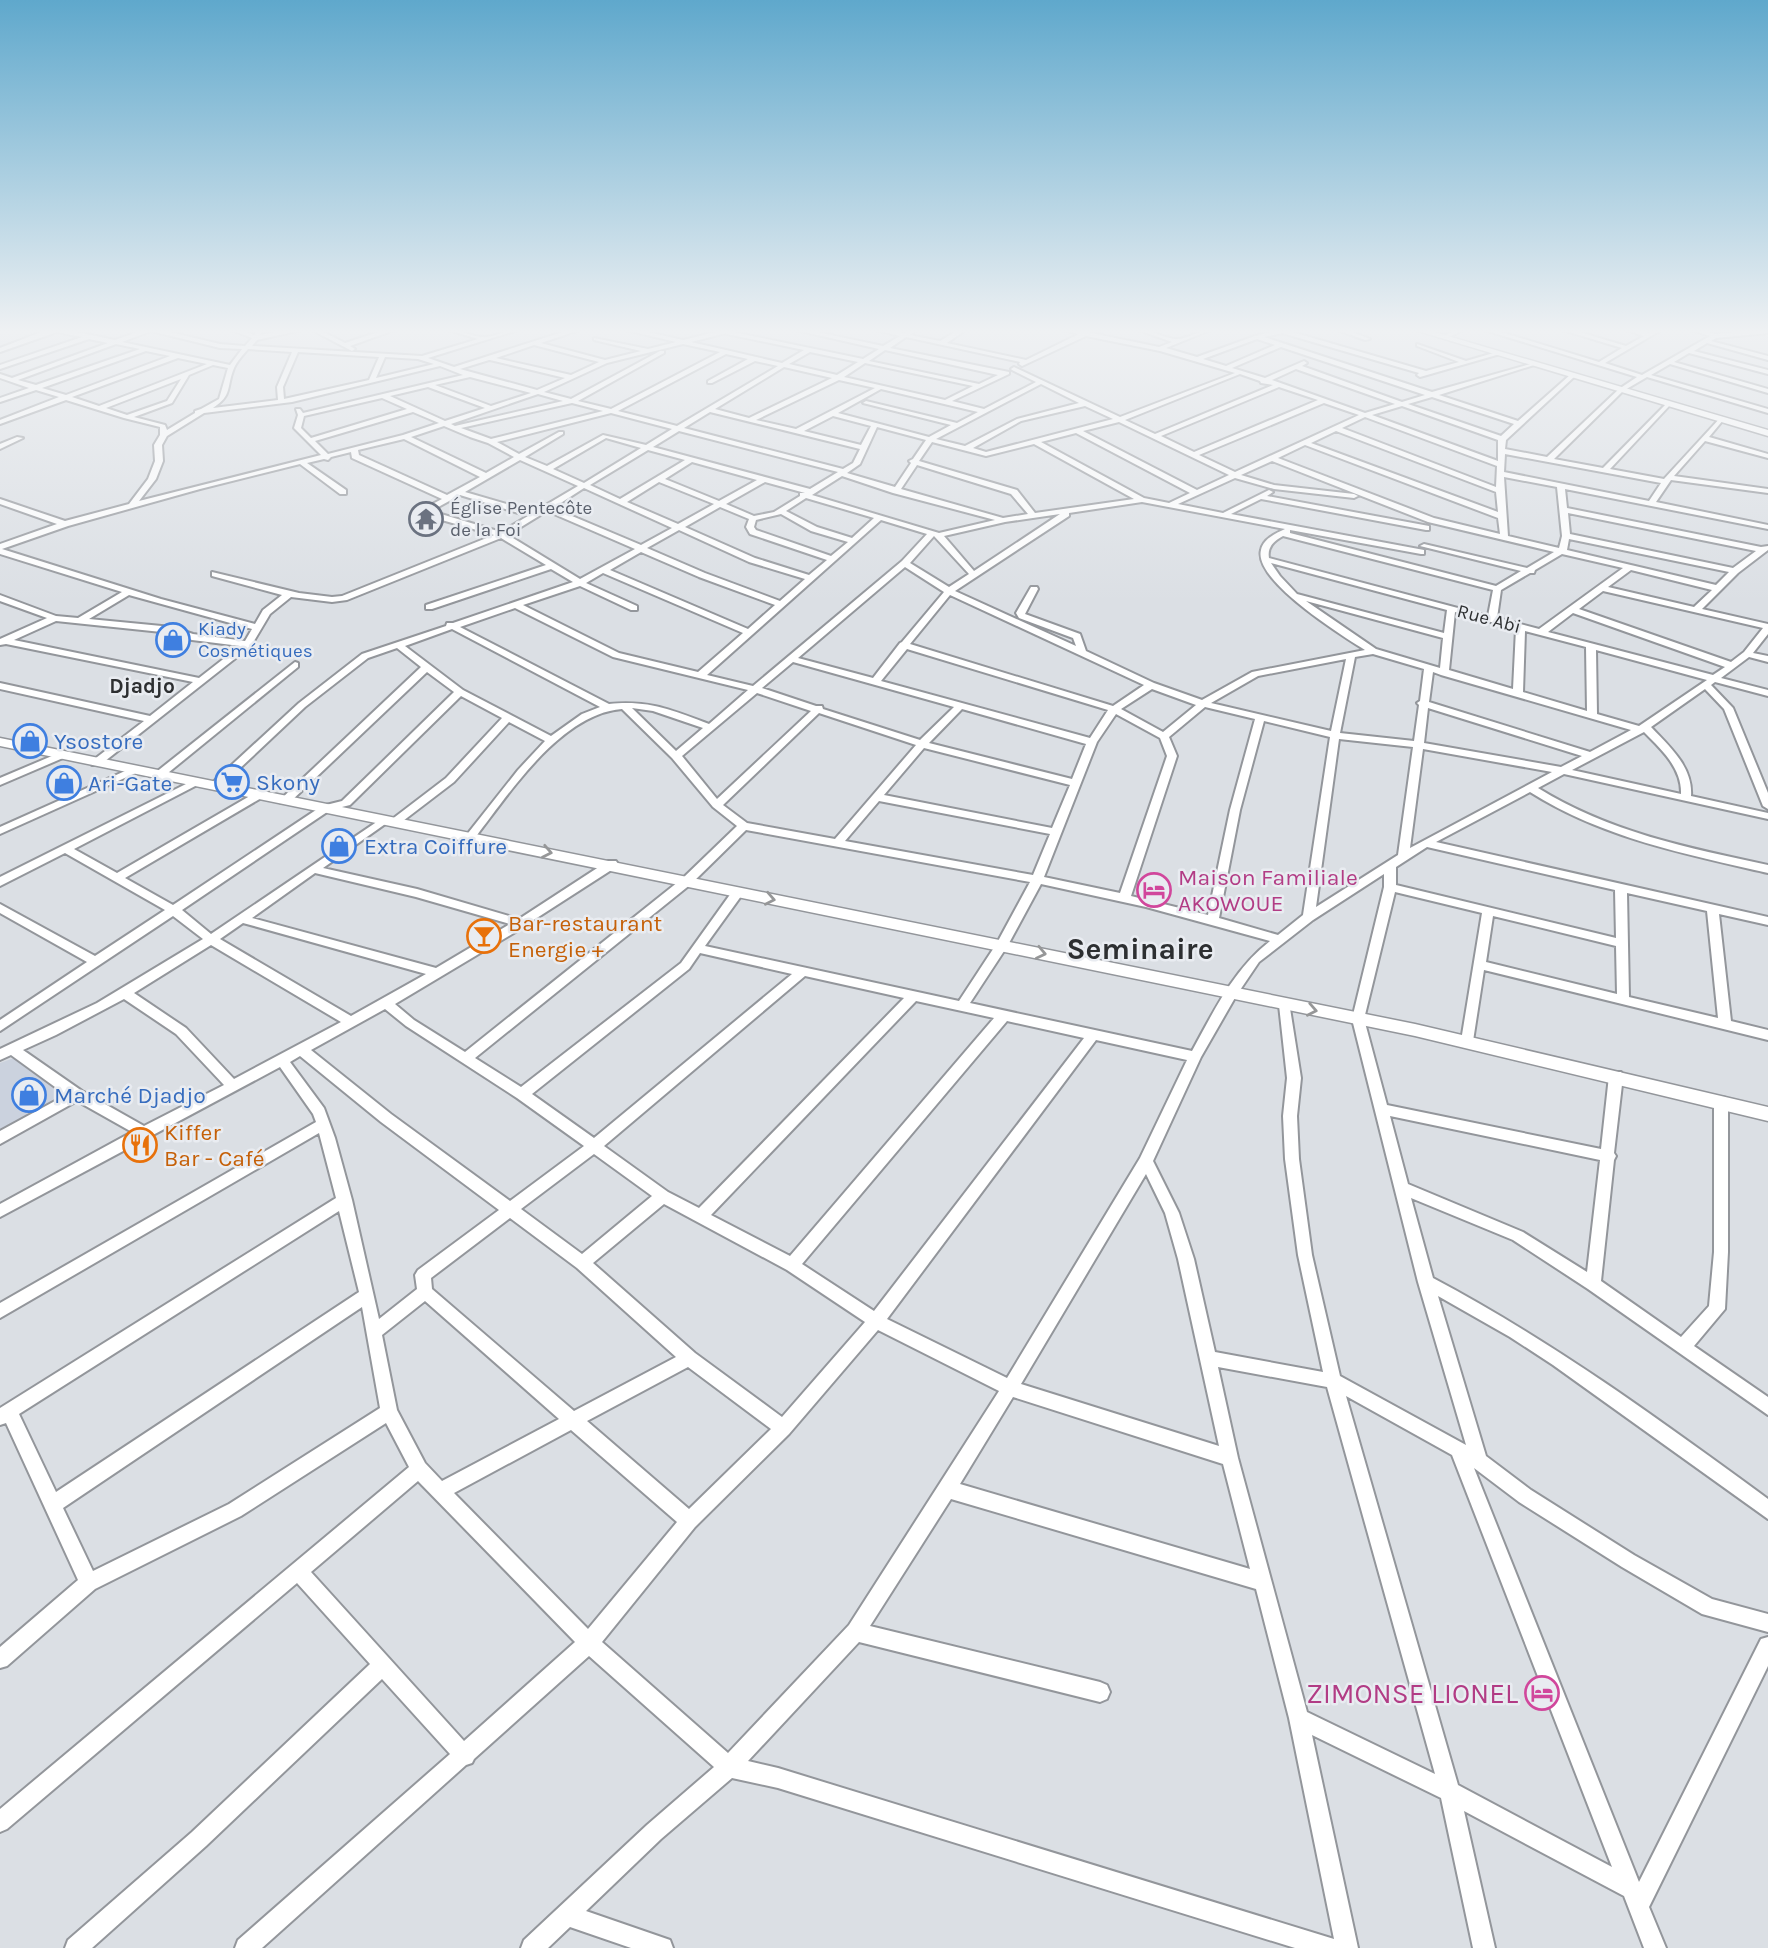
<svg xmlns="http://www.w3.org/2000/svg" width="1768" height="1948" font-family="Karla,sans-serif">
	<style>
		.built { fill: #cbd2de }
		.lines { fill: none; stroke-linecap: round; stroke-linejoin: round }
		.minor-casing { stroke: #93969b; stroke-width: 4 }
		.major-casing { stroke: #93969b; stroke-width: 3 }
		.minor { fill: #fff; fill-rule: evenodd }
		.major { fill: #fff; fill-rule: evenodd }
		.oneway { stroke: #969798 }
		.labels { text-anchor: middle; dominant-baseline: central; stroke-width: 5; stroke-linejoin: round; paint-order: stroke }
		.far-worship-label { font-size: 19px; fill: #5b616d; stroke: #e9ecf1; text-anchor: start }
		.far-street-label { font-size: 19px; fill: #2d2f31; stroke: #e9ecf1 }
		.far-shop-label { font-size: 19px; fill: #366cbe; stroke: #e9ecf1; text-anchor: start }
		.far-neighbourhood-label { font-size: 21px; font-weight: bold; fill: #2d2f31; stroke: #e9ecf1 }
		.shop-label { font-size: 23px; fill: #366cbe; stroke: #e9ecf1; text-anchor: start }
		.hotel-label { font-size: 23px; fill: #b23c85; stroke: #e9ecf1; text-anchor: start }
		.food-label { font-size: 23px; fill: #c56008; stroke: #e9ecf1; text-anchor: start }
		.near-hotel-label { font-size: 28px; fill: #b23c85; stroke: #e9ecf1; text-anchor: end }
		.district-label { font-size: 30px; font-weight: bold; fill: #2d2f31; stroke: #e9ecf1 }
	</style>
	<rect width="100%" height="100%" fill="#dbdfe4"/>
	<polygon class="built" points="14,1058 22,1061 52,1086 59,1096 0,1133 0,1063"/>
	<g class="lines">
		<g class="minor-casing">
			<g id="minor">
				<path d="M49,329H62L115,340L146,329H157L220,344L245,346L252,338L229,329H238L254,335L258,329H264L260,335L292,329H306L257,340L252,346L422,356L478,339L445,329C459,329 473,338 486,337C498,336 508,329 521,329L428,358L454,367L572,329H582L541,343L605,360L641,351L594,340V338L648,349L676,342L622,329H634L683,340L728,329H739L733,332L863,359L879,349L791,329H803L883,346L900,336L872,329H884L904,333L911,329H918L910,335L940,341L960,329H967L947,343L1026,360L1079,334L1059,329H1072L1159,347L1172,342L1136,329C1150,329 1161,337 1175,339C1187,340 1200,329 1213,329L1166,348L1197,357L1255,336L1282,329L1426,371L1459,362L1417,346V344L1466,361L1497,352L1500,354L1420,377L1417,375L1419,373L1282,333L1264,337L1432,392L1534,363V365L1439,395L1518,421L1570,375H1574V377L1506,440L1505,449L1547,457L1619,389L1637,377L1481,329H1491L1599,362L1622,348L1559,329H1569L1626,346L1644,336L1624,329H1635L1649,333L1655,329H1663L1605,363L1642,375L1710,336L1689,329H1699L1715,334L1768,329V333L1716,338L1711,341L1768,356V360L1707,343L1694,351L1768,370V374L1689,353L1674,362L1768,389V393L1670,364L1651,375L1768,409V413L1647,377L1623,391L1554,459L1603,468L1668,402L1671,404L1670,405L1610,469L1664,479L1721,417L1724,419L1709,437L1768,454V458L1705,441L1674,476L1768,489V493L1671,480L1656,502L1768,525V529L1565,489L1567,508L1761,547L1768,546V550L1738,573L1702,609L1768,624V634L1753,653L1768,656V662L1749,657L1721,678L1768,690V696L1715,682L1711,685L1733,708L1768,793V809L1763,806L1724,709L1705,689L1651,727C1670,747 1693,767 1691,796L1768,813V819L1564,774L1538,788C1609,832 1688,848 1768,865V873C1685,854 1603,838 1530,792L1436,842L1768,917V925L1719,914L1731,1021L1768,1030V1040L1484,970L1473,1041L1472,1044H1462L1461,1041L1482,913L1395,892L1364,1019L1387,1105L1601,1149L1609,1076L1611,1072H1621L1623,1076L1614,1153L1616,1156L1614,1160L1601,1281L1681,1337L1709,1306L1714,1252V1102L1716,1098L1721,1097L1726,1098L1728,1102V1252L1725,1309L1694,1346L1768,1397V1415L1588,1289L1513,1240L1411,1198L1433,1278C1552,1341 1660,1420 1768,1499V1519L1553,1365L1510,1337L1438,1296L1486,1456L1531,1490L1634,1555L1712,1599L1768,1614V1632L1702,1614L1622,1567L1519,1502L1474,1468L1639,1882L1761,1639L1768,1637V1666L1649,1907L1666,1948H1644L1624,1896L1464,1811L1495,1948H1473L1441,1798L1312,1735L1358,1948H1295L778,1788L732,1778L661,1839L586,1911L670,1940L673,1948H631L570,1927L548,1948H521L524,1940L647,1825L714,1767L589,1656L474,1759L472,1763L466,1765L262,1948H235L238,1940L450,1754L382,1679L206,1846L92,1948H65L68,1940L192,1832L370,1664L297,1583L7,1829L0,1832V1809L409,1467L386,1423L241,1516L95,1589L7,1666L0,1668V1647L78,1580L6,1423L0,1425V1408L336,1198L319,1133L0,1318V1303L316,1122L313,1114L280,1067L0,1217V1204L132,1132L77,1101L0,1144V1131L66,1095L11,1055L0,1060V1049L97,1003L203,939L173,916L0,1031V1020L87,962L0,913V904L95,956L165,910L65,853L0,886V877L192,781L196,780L201,783L74,849L117,873L255,793H263L264,795L263,797L125,878L173,905L322,806L342,801L454,692L427,672L289,803H281L280,801L281,799L421,667L397,648L368,658L305,707L219,788H211V784L299,703L362,654L446,626L447,623H453L573,582L551,569L432,609H426V605L546,565L501,538L347,600L332,602L291,597L270,614L251,646L100,765H92V761L144,721L0,689V683L150,716L193,682L6,644L0,645V639L47,618L0,601V595L56,616L78,618L122,592L0,554V544L57,524L0,504V499L65,521L129,504L148,479L155,461L154,445L160,435V427L124,418L66,400L0,424V420L59,397L36,390L0,402V398L29,388L0,378V374L12,378L108,343L89,339L0,369V365L82,337L57,332L0,352V348ZM151,331L220,348L242,349L230,365L122,342ZM726,333L727,334L804,350L782,363L691,342ZM1086,336L1160,351L1235,373L1120,417L1014,367L1011,369L1012,370L1036,382L984,409L952,401L1009,374V372L890,348L906,337L1020,362L1019,364L1022,366ZM1257,339L1275,345L1226,366L1203,359ZM116,344L140,349L36,385L18,380ZM683,344L720,352L611,409L578,401L664,353V351H660L571,399L544,392L607,363ZM534,345L599,362L571,375L496,358ZM1281,347L1425,395L1402,402L1302,366L1307,363L1304,361L1265,378L1232,368ZM248,349L292,352L277,387L278,400L213,408C233,395 226,387 234,368C237,361 243,355 248,349ZM885,350L998,375L979,384L869,361ZM146,351L170,356L66,395L42,388ZM298,352L379,357L369,380L284,399L283,387ZM810,352L858,362L837,375L789,364ZM726,354L748,359L708,381V383H712L755,361L778,366L677,426L618,411ZM385,357L418,359L434,364L376,378ZM178,358L207,364L99,406L72,397ZM489,360H490L565,378L537,390L460,369ZM865,363L973,386L945,400L844,377ZM213,365L228,368L219,399L201,409L195,411V413L167,430L165,425L134,417L172,403L189,375ZM440,366L463,375L303,413L300,409H296L298,415L294,428L321,455L139,501L156,479L163,461L162,445L167,436L204,413L292,402ZM784,367L832,378L749,418L715,409ZM1296,369L1395,404L1365,413L1272,380ZM1240,374L1260,381L1261,383L1273,385L1155,434L1125,420ZM470,377L531,393L491,406L435,385ZM181,379L167,401L127,415L106,408ZM839,380L875,388L796,429L756,420ZM1041,384L1079,403L1017,419L965,446L936,439ZM428,387L485,408L445,421L390,396ZM1279,387L1318,400L1194,452L1161,436ZM881,389L978,412L957,423L866,401L863,403L951,425L929,437L838,413ZM538,394L563,401L455,426L451,424ZM1432,397L1514,424L1501,436L1408,404ZM382,398L407,409L311,438L301,428L304,416ZM572,403L603,411L491,439L461,428ZM1324,403L1359,415L1235,472L1199,455ZM1085,406L1113,419L986,452L973,448L1021,421ZM1402,406L1498,440V461L1372,415ZM413,412L439,423L403,435L328,454L315,441ZM710,412L860,449L853,463L843,469L684,428ZM611,413L672,429L646,445L603,435L547,466L525,457L563,434V432H559L519,454L497,442ZM833,416L871,426L861,445L804,431ZM1365,417L1497,466L1496,487L1342,428ZM1119,422L1229,475L1197,490L1083,431ZM444,426L470,437L488,443L514,457L486,473L411,437ZM877,427L926,440L913,459L909,461L911,463L895,487L847,473L860,464ZM679,431L838,472L810,489L653,447ZM1336,431L1496,492L1498,512L1311,443ZM1076,433L1190,493L1169,503L1144,498L1041,442ZM606,438L641,448L584,483L553,469ZM404,439L480,477L447,495L359,455L358,450ZM932,442L986,456L1034,444L1134,499L1035,513L1017,490L919,461ZM1305,445L1498,518L1500,534L1434,518L1278,458ZM648,450L685,460L620,499L590,485ZM351,452L352,458L442,499L421,510V514L494,535L342,596L332,597L299,593L212,572V576L282,595L263,610L255,624L161,599L2,549L68,526L200,489L300,464L340,494H346V490L307,463L324,459L328,460L331,457ZM1505,454L1661,483L1649,501L1504,472ZM520,460L578,486L534,512L465,492ZM1272,461L1428,522L1554,552L1527,568L1424,544L1420,546L1521,571L1496,586L1290,533V530L1421,554H1424V550L1231,514L1261,499L1426,530H1429V526L1267,496L1273,492L1269,490L1223,513L1178,504L1235,478L1274,489L1354,498L1358,496L1354,494L1274,485L1241,475ZM692,462L757,480L719,501L665,479ZM917,465L1011,494L1028,514L1003,518L901,489ZM842,476L893,493L995,520L939,533L812,495ZM1504,477L1557,487L1562,536L1559,548L1508,536ZM659,482L714,504L678,524L627,502ZM765,482L805,493H800V496L774,512L754,516L726,504ZM584,488L672,528L641,545L553,508ZM460,495L528,516L501,532L431,511ZM806,498L874,518L852,538L817,527L786,511ZM1142,502L1285,529C1276,533 1263,539 1261,550C1253,580 1341,635 1365,650L1252,672L1202,700L1154,683L1086,651L1080,634L1025,614L1038,589L1037,587H1031L1016,613L1019,618L1073,638L1076,646L955,591L1069,516V513ZM720,507L749,519L746,527L750,534L827,560L809,575L755,558L685,527ZM547,511L635,549L580,579L508,535ZM1568,513L1756,551L1733,568L1570,534ZM781,514L811,531L848,542L831,556L756,530L754,527L756,520ZM1060,514L974,571L944,536L1005,522ZM881,520L927,534L902,561L753,686L707,675ZM679,530L749,562L805,579L780,601L705,573L647,548ZM934,536L969,574L949,587L910,563ZM1283,536L1493,590L1488,616L1269,558C1267,547 1274,541 1283,536ZM1569,539L1729,572L1716,585L1567,550ZM641,552L699,577L775,605L748,629L610,570ZM1562,554L1623,568L1539,629L1497,618L1501,590L1530,573H1534L1535,570ZM1271,563L1447,610L1444,633L1297,594L1280,576ZM905,567L944,592L902,642L900,643L873,678L798,658ZM1631,570L1712,590L1694,607L1608,587ZM603,573L743,633L698,672L619,653L523,605L580,586L631,610H637V606L586,583ZM1603,591L1763,628L1744,652L1731,662L1579,609ZM129,595L252,629L245,641L193,634L172,627L89,619ZM950,595L1144,685L1113,706L910,644ZM1306,601L1443,638L1440,668L1376,649ZM515,608L613,657L748,690L709,724C671,710 650,700 609,704L460,627ZM1455,612L1516,629L1513,689L1449,670ZM1573,613L1725,667L1713,675L1548,632ZM56,621L171,633L192,640L240,646L199,678L14,640ZM452,629L600,707L582,714L551,736L463,690L405,646ZM1525,631L1586,647L1587,711L1523,692ZM907,649L1108,710L1090,738L881,681ZM1596,650L1707,680L1639,726L1597,714ZM1373,654L1424,669L1420,701L1417,703L1419,705L1414,741L1340,733L1355,657ZM1346,659L1331,731L1211,703L1258,676ZM793,662L954,707L920,740L823,709L822,706H816L762,688ZM1433,672L1441,675L1631,730L1590,752L1429,702ZM1152,689L1196,705L1163,732L1121,709ZM757,693L811,711L717,799L682,756ZM461,696L502,718L446,778L391,820L390,822L391,824H399L454,782L509,722L545,741L518,770L465,837L466,839H474C509,794 560,714 622,709L672,758L713,807L737,826L683,878L465,1052L414,1020L395,1004L522,928L528,927L529,923L616,867L618,864L616,861H608L519,919L417,889L323,868L388,822L389,820L388,818L384,817L211,934L182,910L330,810L350,805ZM1205,707L1255,719L1230,810L1208,915L1131,896L1177,756L1169,737ZM632,708L653,711L703,728L676,751ZM1428,708L1582,756L1561,767L1424,743ZM962,709L1086,744L1072,779L929,743ZM819,713L916,745L835,839L747,823L723,805ZM1116,714L1160,738L1167,756L1120,893L1044,877L1097,742ZM1264,721L1330,737L1303,915L1278,935L1219,918L1240,810ZM1644,732C1661,749 1682,768 1681,794L1572,770ZM1339,739L1413,747L1398,855L1316,907ZM924,748L1070,785L1052,828L884,795ZM1423,749L1552,772L1410,848ZM879,801L1050,834L1033,875L845,841ZM746,830L1030,882L997,943L959,1001L705,946L744,892L738,888L734,889L681,963L521,1087L475,1058L691,884ZM1427,847L1615,890L1616,938L1396,885V867ZM315,873L416,897L510,924L436,968L252,918ZM1384,874V887L1352,1019L1418,1282L1466,1445L1340,1376L1312,1255L1299,1159L1297,1116L1301,1078L1289,1002L1285,1000L1279,1005L1287,1078L1283,1116L1285,1159L1298,1255L1323,1372L1215,1352L1194,1259L1179,1213L1153,1161L1201,1057L1236,996L1259,962L1313,920ZM1041,884L1146,907L1270,941C1233,970 1214,1011 1192,1051L970,1003L1008,945ZM1627,893L1707,911L1718,1018L1629,997ZM1493,916L1616,946L1617,994L1486,962ZM243,923L426,974L351,1016L220,939ZM211,945L341,1022L234,1079L186,1028L134,993ZM700,953L792,974L594,1138L532,1094L689,969ZM805,976L904,998L699,1208L668,1192L604,1146ZM124,999L176,1034L224,1085L144,1126L82,1091L23,1050L56,1035ZM916,1001L994,1018L790,1256L711,1215ZM385,1009L406,1026L517,1098L584,1146L510,1201L391,1114L311,1050ZM1007,1021L1084,1038L874,1311L802,1264ZM1096,1040L1187,1060L1140,1158L1007,1378L887,1319ZM300,1056L381,1122L499,1210L418,1270L415,1275L417,1289L379,1319L352,1200L335,1138L324,1108L290,1062ZM1390,1116L1600,1160L1587,1272L1523,1232L1408,1184ZM594,1154L652,1196L582,1254L521,1209ZM1146,1174L1165,1213L1178,1259L1219,1446L1021,1384ZM664,1204L787,1270L865,1322L782,1417L695,1353L593,1263ZM339,1211L359,1292L56,1492L19,1414ZM510,1218L577,1268L676,1357L574,1411L432,1289L431,1278ZM425,1301L559,1419L442,1481L425,1463L397,1410L382,1335ZM362,1307L380,1408L229,1504L93,1571L63,1508ZM878,1330L999,1391L849,1625L728,1753L602,1642L695,1527L789,1434ZM688,1367L771,1429L689,1509L587,1421ZM1218,1367L1327,1387L1435,1774L1307,1712L1238,1458ZM1346,1396L1452,1455L1612,1867L1458,1785ZM1013,1397L1223,1464L1250,1569L960,1484ZM571,1430L677,1522L588,1629L454,1493ZM418,1481L575,1642L464,1741L311,1572ZM951,1499L1256,1589L1289,1718L1334,1939L778,1768L748,1761L859,1642L1100,1702L1107,1699L1110,1692L1107,1685L1100,1682L870,1626Z"/>
				<polygon points="310,329 318,329 345,343 387,329 397,329 350,346 355,349 352,351"/>
				<polygon points="1335,329 1344,329 1370,339 1365,340"/>
				<polygon points="1457,329 1465,329 1449,337 1444,336"/>
				<polygon points="17,437 23,438 0,449 0,444"/>
				<polygon points="295,662 298,663 298,667 163,777 155,777 155,773"/>
				<polygon points="59,753 64,756 63,758 0,785 0,778"/>
				<polygon points="134,767 138,768 138,772 0,834 0,827"/>
			</g>
		</g>
		<g class="major-casing">
			<g id="major">
				<polygon points="1411,329 1424,329 1768,430 1768,436"/>
				<polygon points="0,738 1415,1024 1768,1107 1768,1121 1415,1036 0,746"/>
			</g>
		</g>
		<use href="#minor" class="minor"/>
		<use href="#major" class="major"/>
	</g>
	<defs><path id="oneway-chevron" d="M-2-3.5L2.5 0L-2 3.5" fill="none" stroke-width="1.6" stroke-linecap="round" stroke-linejoin="round" transform="scale(1.75)"/></defs>
	<g class="oneway">
		<use href="#oneway-chevron" transform="translate(547 852) rotate(11)"/>
		<use href="#oneway-chevron" transform="translate(770 899) rotate(11)"/>
		<use href="#oneway-chevron" transform="translate(1041 953) rotate(12)"/>
		<use href="#oneway-chevron" transform="translate(1312 1010) rotate(11)"/>
	</g>
	<linearGradient id="sky" x2="0" y2="1"><stop stop-color="#5fa8cc"/><stop offset="0.55" stop-color="#eff1f3"/><stop offset="1" stop-color="#eff1f3" stop-opacity="0"/></linearGradient>
	<rect width="1768" height="602" fill="url(#sky)"/>
	<defs>
		<g id="temple-ring" transform="scale(1.75)"><circle r="9.5" fill="#e9ecf1" stroke="#6b7280" stroke-width="1.5"/><path d="M0-6L5-2H3V0L6.5 2.5H4V6H1.5V3h-3V6H-4V2.5H-6.5L-3 0V-2H-5Z" fill="#6b7280"/></g>
		<g id="shop-ring" transform="scale(1.75)"><circle r="9.5" fill="#e9ecf1" stroke="#3f7fe0" stroke-width="1.5"/><path d="M-5-2.5h2.3a2.7 3.5 0 0 1 5.4 0H5L5.5 6h-11ZM-1.5-2.5h3a1.5 2.3 0 0 0-3 0Z" fill="#3f7fe0"/></g>
		<g id="supermarket-ring" transform="scale(1.75)"><circle r="9.5" fill="#e9ecf1" stroke="#3f7fe0" stroke-width="1.5"/><path d="M-6-5.5h2.5l.6 2H6L4.5 2H-2.5L-4.4-4H-6ZM-1.5 3.2a1.3 1.3 0 1 0 .1 0ZM3 3.2a1.3 1.3 0 1 0 .1 0Z" fill="#3f7fe0"/></g>
		<g id="hotel-ring" transform="scale(1.75)"><circle r="9.5" fill="#e9ecf1" stroke="#d1479c" stroke-width="1.5"/><path d="M-6-4.5h1.5V1H6V5H4.5V3h-9V5H-6ZM-4 0a1.8 1.8 0 1 1 3.6 0ZM.5 0V-2.5h3Q6-2.5 6 0Z" fill="#d1479c"/></g>
		<g id="bar-ring" transform="scale(1.75)"><circle r="9.5" fill="#e9ecf1" stroke="#e8710a" stroke-width="1.5"/><path d="M-6-5H6L.8 .8V4.5H3.5V6h-7V4.5H-.8V.8Z" fill="#e8710a"/></g>
		<g id="restaurant-ring" transform="scale(1.75)"><circle r="9.5" fill="#e9ecf1" stroke="#e8710a" stroke-width="1.5"/><path d="M-5-6h1v4h1v-4h1v4h1v-4h1v5L-1.5 .5V6h-2V.5L-5-1ZM5-6V6H3V1.5H1.5Q1.5-4 5-6Z" fill="#e8710a"/></g>
	</defs>
	<g fill-rule="evenodd">
		<use href="#temple-ring" x="426" y="519"/>
		<use href="#shop-ring" x="173" y="640"/>
		<use href="#shop-ring" x="30" y="741"/>
		<use href="#supermarket-ring" x="232" y="782"/>
		<use href="#shop-ring" x="64" y="783"/>
		<use href="#shop-ring" x="339" y="846"/>
		<use href="#hotel-ring" x="1154" y="890"/>
		<use href="#bar-ring" x="484" y="936"/>
		<use href="#shop-ring" x="29" y="1095"/>
		<use href="#restaurant-ring" x="140" y="1145"/>
		<use href="#hotel-ring" x="1542" y="1693"/>
	</g>
	<g class="labels">
		<g class="far-worship-label">
			<text x="450" y="508">Église Pentecôte<tspan x="450" dy="22">de la Foi</tspan></text>
		</g>
		<g class="far-street-label">
			<text transform="translate(1489 619) rotate(15)">Rue Abi</text>
		</g>
		<g class="far-shop-label">
			<text x="198" y="629">Kiady<tspan x="198" dy="22">Cosmétiques</tspan></text>
		</g>
		<g class="far-neighbourhood-label">
			<text x="142" y="686">Djadjo</text>
		</g>
		<g class="shop-label">
			<text x="54" y="741">Ysostore</text>
			<text x="256" y="782">Skony</text>
			<text x="88" y="783">Ari-Gate</text>
			<text x="364" y="846">Extra Coiffure</text>
			<text x="54" y="1095">Marché Djadjo</text>
		</g>
		<g class="hotel-label">
			<text x="1178" y="877">Maison Familiale<tspan x="1178" dy="26">AKOWOUE</tspan></text>
		</g>
		<g class="food-label">
			<text x="508" y="923">Bar-restaurant<tspan x="508" dy="26">Energie +</tspan></text>
			<text x="164" y="1132">Kiffer<tspan x="164" dy="26">Bar - Café</tspan></text>
		</g>
		<g class="near-hotel-label">
			<text x="1518" y="1693">ZIMONSE LIONEL</text>
		</g>
		<g class="district-label">
			<text x="1140" y="949">Seminaire</text>
		</g>
	</g>
</svg>
